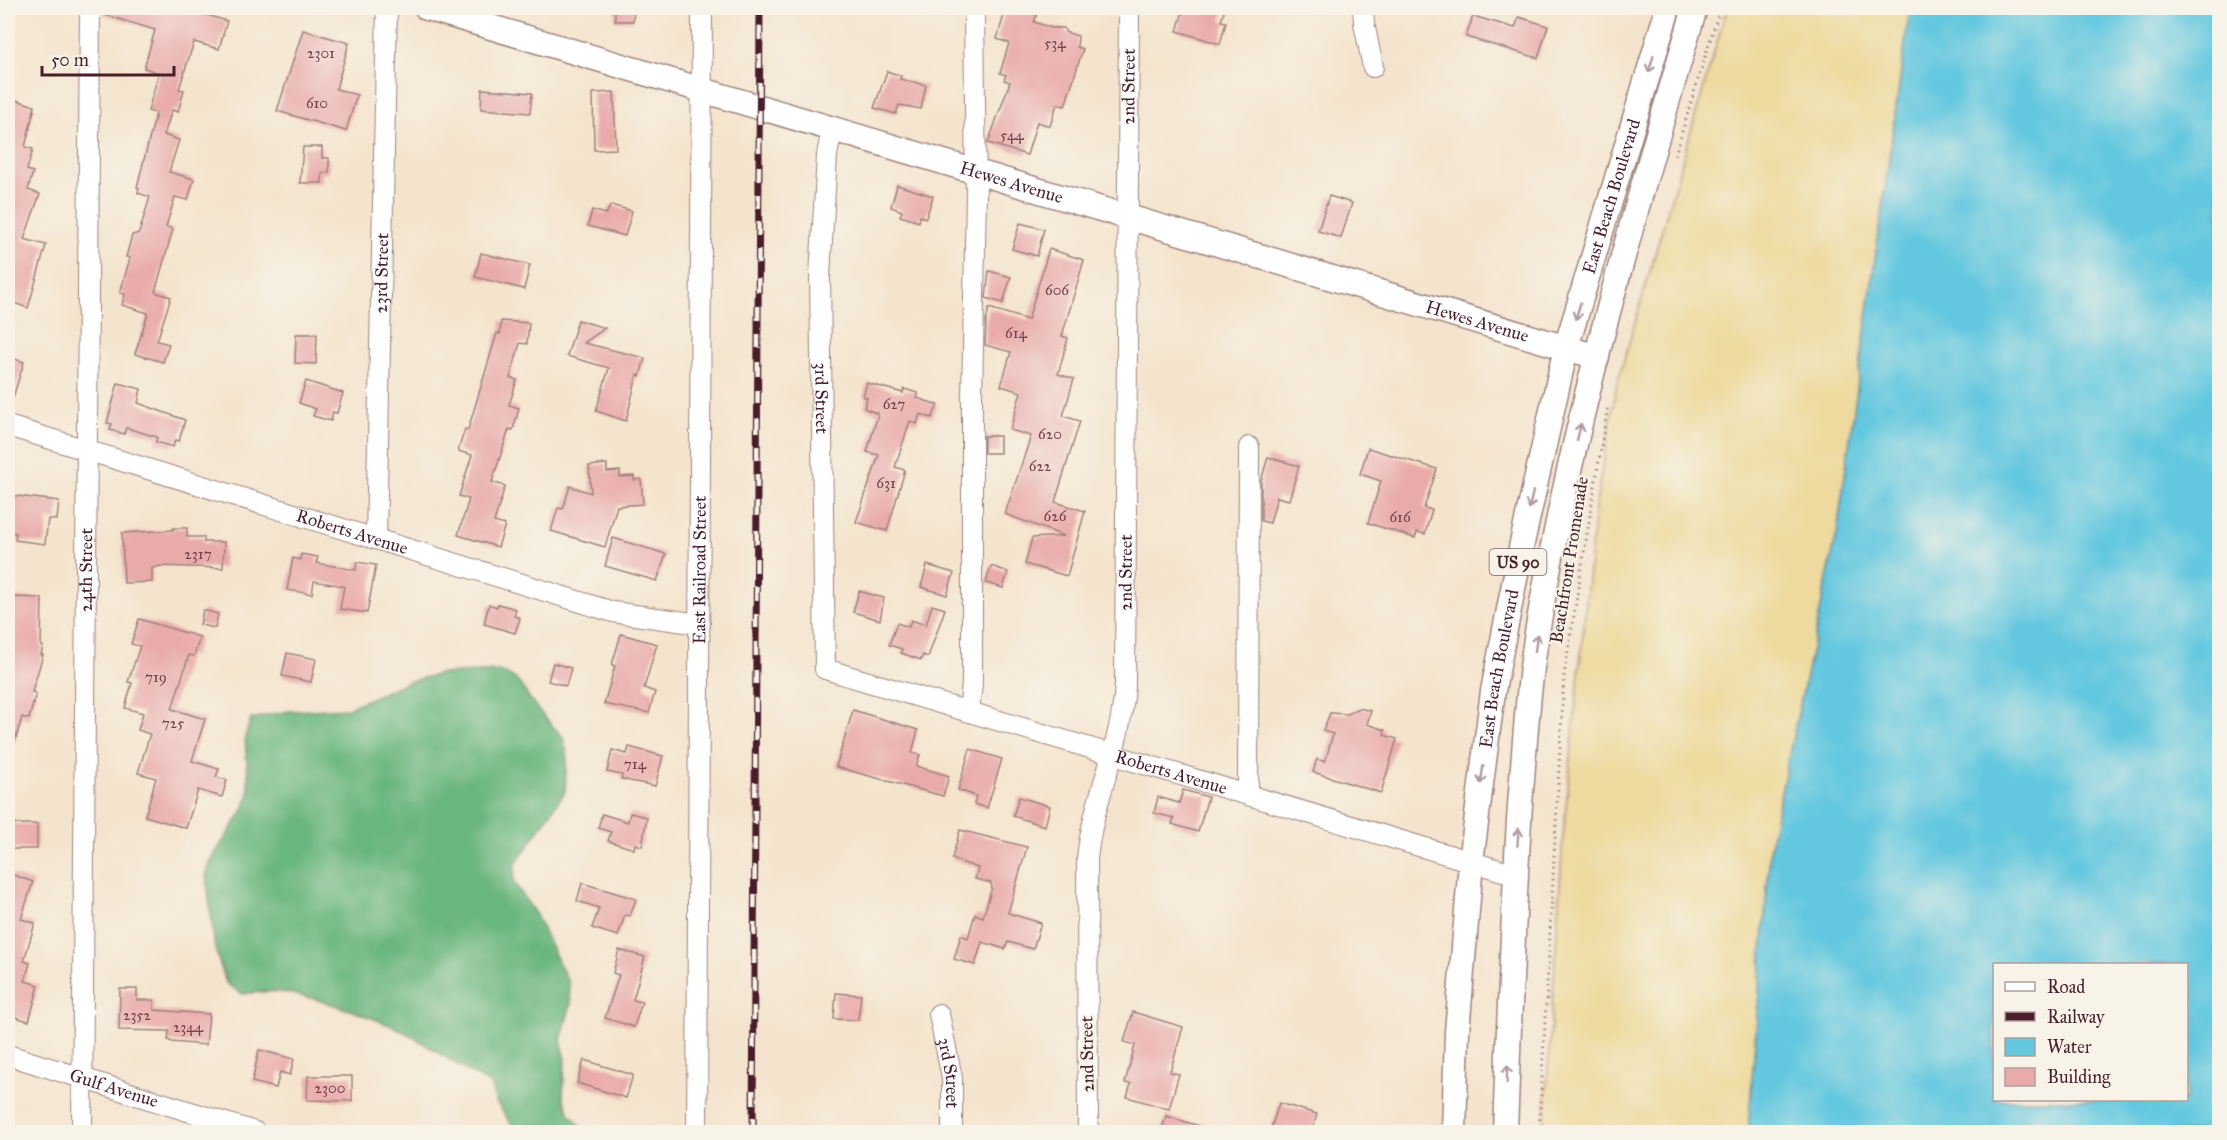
<svg xmlns="http://www.w3.org/2000/svg" width="2227" height="1140" font-family="'IM FELL Great Primer',serif">
	<style>
		.forest { fill: #69b67e; stroke: #5a6a54; stroke-width: 1.5 }
		.sand { fill: #eeda9e; stroke: #9c7c64; stroke-width: 1.5 }
		.water { fill: #62c7df; stroke: #567385; stroke-width: 1.5; fill-rule: evenodd }
		.building { fill: #e9abaa }
		.lines { fill: none; stroke-linecap: round; stroke-linejoin: round }
		.minor-casing { stroke: #9f827c; stroke-width: 22 }
		.major-casing { stroke: #9f827c; stroke-width: 27 }
		.path { stroke: #9f827c; stroke-width: 3; stroke-dasharray: 1.5 4.5; stroke-linecap: butt }
		.minor { stroke: #fff; stroke-width: 20 }
		.major { stroke: #fff; stroke-width: 24 }
		.rail-casing { stroke: #4a1f2b; stroke-width: 7 }
		.rail { stroke: #f7f3e8; stroke-width: 4.5; stroke-dasharray: 14; stroke-linecap: butt }
		.oneway { stroke: #ae9aa0 }
		.labels { text-anchor: middle; dominant-baseline: central; stroke-width: 4.5; stroke-linejoin: round; paint-order: stroke }
		.number-label { font-size: 15px; fill: #72424b }
		.shield { fill: #f7f3e8; stroke: #7e5f64; stroke-width: 1.5 }
		.shield-label { font-size: 16px; font-weight: bold; fill: #4a1f2b }
		.street-label { font-size: 18px; fill: #4a1f2b; stroke: #f7f3e8 }
	</style>
	<rect width="100%" height="100%" fill="#f7f3e8"/>
	<filter id="ink" filterUnits="userSpaceOnUse"><feTurbulence type="fractalNoise" baseFrequency=".0167" numOctaves="2"/><feDisplacementMap in="SourceGraphic" scale="12" xChannelSelector="R" yChannelSelector="G"/><feConvolveMatrix kernelMatrix="1 2 1 2 8 2 1 2 1" color-interpolation-filters="sRGB"/></filter>
	<filter id="wash" filterUnits="userSpaceOnUse"><feTurbulence type="fractalNoise" baseFrequency=".008" numOctaves="4" result="noise"/><feDisplacementMap in="SourceGraphic" scale="24" xChannelSelector="R" yChannelSelector="G"/><feGaussianBlur stdDeviation="1.35" result="paint"/><feColorMatrix in="noise" values="0 0 0 0 0 0 0 0 0 0 0 0 0 0 0 0 0 1.4 0 .05"/><feComposite in="paint" operator="in"/></filter>
	<g filter="url(#wash)">
		<rect width="100%" height="100%" fill="#f4e4cd"/>
		<path class="forest" d="M499,671L516,679L538,710L563,737L567,754L565,792L515,865L514,882L536,915L569,984L571,1003L561,1040L565,1057L563,1097L570,1114L583,1128L600,1132H517L496,1102L490,1084C464,1070 440,1053 415,1038C385,1020 314,996 279,992C267,990 254,993 242,994L226,983L215,949L206,874L212,858L244,809L249,792L245,737L251,719L289,711L348,708L407,682L440,674Z"/>
		<polygon class="sand" points="1727,8 1910,8 1837,533 1771,839 1748,1132 1544,1132 1563,838 1595,509 1617,384"/>
		<path class="water" d="M1910,8H2219V1132H1748L1771,839L1837,533ZM1994,964H2186V1100H1994Z"/>
		<g id="blocks">
			<g class="building">
				<polygon points="102,8 183,8 227,21 219,49 194,42 179,89 184,90 178,112 172,110 164,135 179,140 169,172 194,179 188,200 175,197 166,227 173,229 155,292 171,297 157,341 169,344 163,362 135,354 148,313 122,305 125,294 120,293 130,258 126,257 132,235 139,233 150,197 138,193 139,188 137,187 156,113 148,111 159,73 144,68 155,30 102,14"/>
				<polygon points="615,8 634,8 633,21 615,21"/>
				<polygon points="1006,8 1039,8 1034,22 1052,28 1064,28 1065,32 1078,36 1077,47 1083,49 1065,106 1057,104 1050,126 1037,122 1027,155 988,143 1010,82 1004,80 1006,75 1000,73 1009,43 997,39"/>
				<polygon points="1184,8 1225,8 1221,21 1226,22 1220,44 1177,31"/>
				<polygon points="1473,16 1515,28 1519,17 1548,26 1538,58 1466,37"/>
				<polygon points="303,30 349,43 336,89 357,95 346,131 277,111"/>
				<polygon points="887,71 901,76 900,79 926,85 921,109 899,105 896,114 874,108"/>
				<polygon points="482,89 532,93 530,113 481,109"/>
				<polygon points="614,92 616,149 594,150 593,93"/>
				<polygon points="13,99 35,106 25,147 33,149 27,170 33,172 28,190 40,194 24,239 46,245 28,308 8,301 8,108 10,109"/>
				<polygon points="303,147 322,147 322,158 329,158 329,173 322,173 322,183 300,183"/>
				<polygon points="897,185 933,196 926,218 920,216 919,222 910,219 900,216 902,211 891,207"/>
				<polygon points="1329,196 1352,203 1341,238 1318,231"/>
				<polygon points="611,205 632,211 625,236 588,226 592,210 606,214"/>
				<polygon points="1020,223 1044,229 1037,256 1012,249"/>
				<polygon points="1049,249 1084,260 1062,336 1068,338 1058,374 1074,379 1063,416 1080,421 1055,502 1085,511 1067,576 1025,564 1032,538 1064,536 1005,514 1031,436 1010,430 1021,392 1001,386 1011,352 985,345 986,321 989,308 1028,320"/>
				<polygon points="481,253 530,265 524,289 475,277"/>
				<polygon points="989,271 1011,277 1003,303 986,298"/>
				<polygon points="578,320 605,328 584,343 645,358 640,376 637,375 626,421 596,411 609,368 567,356"/>
				<polygon points="501,321 529,323 527,344 520,343 510,378 517,380 509,405 519,408 513,430 509,429 492,482 505,486 494,522 505,525 498,547 458,535 469,499 459,496 472,455 458,451 465,429 468,430 497,333 500,334"/>
				<polygon points="296,334 317,334 316,364 295,363"/>
				<polygon points="8,357 24,362 11,404 8,403"/>
				<polygon points="306,381 343,393 337,413 333,412 331,421 313,416 316,409 299,403"/>
				<polygon points="118,383 141,389 138,403 185,420 179,441 175,440 173,447 156,442 157,437 130,429 126,428 124,434 110,430 112,424 107,423"/>
				<polygon points="867,383 903,393 904,389 918,393 917,398 938,405 932,418 920,414 917,424 910,421 895,467 905,470 887,531 856,522 879,455 867,452 878,414 864,408 867,398 863,396"/>
				<rect x="984" y="436" width="16" height="17"/>
				<polygon points="1368,448 1437,469 1424,508 1432,510 1425,534 1417,532 1415,538 1368,523 1381,481 1360,474"/>
				<polygon points="1268,457 1299,466 1289,500 1277,497 1270,523 1261,521 1261,481"/>
				<polygon points="607,464 607,472 620,471 620,477 634,476 634,480 641,479 643,504 617,506 605,547 551,531 558,508 563,509 570,486 591,493 589,466"/>
				<polygon points="8,495 59,501 57,520 48,519 45,544 15,540 16,533 8,532"/>
				<polygon points="173,528 187,528 187,537 204,537 204,542 224,542 223,568 161,566 152,568 152,582 124,583 122,533 173,530"/>
				<polygon points="613,538 666,554 657,581 605,566"/>
				<polygon points="301,554 318,557 316,563 356,570 357,562 376,565 367,613 340,609 344,586 314,581 312,594 287,590 293,558 300,560"/>
				<polygon points="927,565 954,573 947,595 921,587"/>
				<polygon points="991,566 1008,572 1003,588 986,583"/>
				<polygon points="859,591 884,598 880,620 853,612"/>
				<polygon points="12,597 42,598 41,645 43,646 41,655 43,655 32,692 36,693 29,719 22,717 12,752 8,752 8,644 11,645"/>
				<polygon points="489,604 497,607 498,604 516,609 514,616 520,618 515,633 484,624"/>
				<polygon points="932,605 945,609 928,657 923,655 921,660 901,653 902,649 889,645 897,623 909,627 911,620 926,625"/>
				<polygon points="203,610 218,614 215,628 200,625"/>
				<polygon points="139,619 200,637 194,656 189,655 172,709 205,719 192,761 219,769 216,777 227,780 222,797 198,790 186,828 145,816 156,778 138,773 150,734 138,730 143,713 125,708 132,683 128,682 140,646 131,644"/>
				<polygon points="621,634 657,644 644,688 655,692 649,713 604,704 615,666 612,665"/>
				<polygon points="287,653 316,659 311,682 282,676"/>
				<polygon points="553,663 571,668 566,686 548,681"/>
				<polygon points="1359,708 1371,711 1367,724 1385,730 1384,735 1397,739 1381,793 1313,772 1317,759 1325,762 1333,734 1323,731 1330,713 1348,714"/>
				<polygon points="853,710 918,730 912,753 920,755 916,766 949,776 943,796 836,767"/>
				<polygon points="629,747 663,756 655,786 621,779 622,775 607,772 612,750 627,754"/>
				<polygon points="970,749 1002,759 987,808 974,804 976,796 958,790"/>
				<polygon points="1183,790 1208,797 1198,832 1172,824 1174,818 1154,813 1158,797 1179,803"/>
				<polygon points="1019,797 1050,806 1045,826 1013,816"/>
				<polygon points="630,813 647,817 642,846 635,844 634,849 608,841 611,832 598,828 602,814 628,822"/>
				<rect x="8" y="824" width="29" height="25"/>
				<polygon points="960,830 1027,847 1008,913 1041,923 1033,949 1008,942 1005,949 982,942 975,965 954,959 961,935 968,938 975,914 983,917 992,887 991,883 975,879 978,868 952,859"/>
				<polygon points="8,873 33,882 21,919 35,923 24,961 30,963 25,981 39,985 29,1021 8,1015"/>
				<polygon points="582,883 636,899 630,916 625,915 618,936 592,928 599,908 577,901"/>
				<polygon points="619,950 645,957 633,1000 642,1002 634,1027 605,1018 619,975 613,973"/>
				<polygon points="120,989 137,989 137,1000 154,1000 154,1010 209,1014 206,1045 172,1042 168,1040 169,1031 119,1030"/>
				<polygon points="836,993 861,995 858,1020 834,1019"/>
				<polygon points="1133,1012 1183,1027 1170,1072 1179,1074 1169,1109 1127,1097 1131,1084 1125,1083 1135,1045 1124,1042"/>
				<polygon points="259,1050 294,1059 290,1075 280,1072 276,1088 252,1082"/>
				<polygon points="584,1060 633,1075 626,1098 577,1083"/>
				<polygon points="308,1076 352,1076 352,1101 307,1100"/>
				<polygon points="1279,1103 1317,1114 1312,1132 1270,1132"/>
				<polygon points="1166,1116 1210,1129 1209,1132 1161,1132"/>
			</g>
		</g>
	</g>
	<g filter="url(#ink)">
		<use href="#blocks" fill-opacity="0" stroke="#9f827c" stroke-width="1.5"/>
		<g class="lines">
			<g class="minor-casing">
				<g id="minor">
					<polyline points="1363,8 1364,23 1373,67"/>
					<path id="s1" d="M832,129L827,155L820,276L825,669L1516,875"/>
					<path id="s2" d="M8,426L613,612L700,624"/>
					<path id="s3" d="M376,539L387,8"/>
					<polyline points="969,711 972,684 972,398 976,196 974,8"/>
					<polyline points="1248,794 1249,447"/>
					<path id="s4" d="M939,1014L952,1078V1132"/>
					<path id="s5" d="M8,1055L255,1132"/>
					<path id="s6" d="M82,1132L90,8"/>
					<path id="s7" d="M697,1132L702,8"/>
					<path id="s8" d="M1088,1132L1087,860C1092,800 1122,747 1125,684L1129,8"/>
				</g>
			</g>
			<g class="major-casing">
				<g id="major">
					<path id="s9" d="M427,8L1597,357"/>
					<path id="s10" d="M1454,1132L1457,1032L1471,862L1493,691L1522,543L1566,348L1668,8"/>
					<path d="M1505,1132C1509,1023 1513,914 1520,805C1525,744 1528,682 1539,621C1575,413 1635,210 1695,8"/>
				</g>
			</g>
			<g class="path">
				<polyline points="1675,155 1720,8"/>
				<polyline points="1539,1132 1564,676 1608,405"/>
			</g>
			<use href="#minor" class="minor"/>
			<use href="#major" class="major"/>
			<g class="rail-casing">
				<polyline id="rail" points="753,1132 760,8"/>
			</g>
			<use href="#rail" class="rail"/>
		</g>
		<defs><path id="oneway-shaft" d="M-6 0H5M1.5-3L5.5 0L1.5 3" fill="none" stroke-width="1.6" stroke-linecap="round" stroke-linejoin="round" transform="scale(1.5)"/></defs>
		<g class="oneway">
			<use href="#oneway-shaft" transform="translate(1651 64) rotate(107)"/>
			<use href="#oneway-shaft" transform="translate(1578 311) rotate(107)"/>
			<use href="#oneway-shaft" transform="translate(1579 432) rotate(-77)"/>
			<use href="#oneway-shaft" transform="translate(1531 500) rotate(103)"/>
			<use href="#oneway-shaft" transform="translate(1536 643) rotate(-83)"/>
			<use href="#oneway-shaft" transform="translate(1482 775) rotate(98)"/>
			<use href="#oneway-shaft" transform="translate(1518 837) rotate(-86)"/>
			<use href="#oneway-shaft" transform="translate(1507 1074) rotate(-88)"/>
		</g>
	</g>
	<g class="labels">
		<g class="number-label">
			<text x="1055" y="43">534</text>
			<text x="321" y="53">2301</text>
			<text x="317" y="103">610</text>
			<text x="1012" y="135">544</text>
			<text x="1057" y="290">606</text>
			<text x="1016" y="333">614</text>
			<text x="894" y="404">627</text>
			<text x="1050" y="434">620</text>
			<text x="1040" y="466">622</text>
			<text x="886" y="483">631</text>
			<text x="1055" y="516">626</text>
			<text x="1400" y="517">616</text>
			<text x="198" y="554">2317</text>
			<text x="156" y="677">719</text>
			<text x="173" y="723">725</text>
			<text x="635" y="764">714</text>
			<text x="137" y="1015">2352</text>
			<text x="188" y="1027">2344</text>
			<text x="330" y="1088">2300</text>
		</g>
		<rect class="shield" x="1489.5" y="549" width="57" height="26" rx="4.5"/>
		<g class="shield-label">
			<text x="1518" y="562">US 90</text>
		</g>
		<g class="street-label">
			<text stroke="none"><textPath href="#s8" startOffset="1050">2nd Street</textPath></text>
			<text stroke="none"><textPath href="#s9" startOffset="610">Hewes Avenue</textPath></text>
			<text stroke="none"><textPath href="#s10" startOffset="952">East Beach Boulevard</textPath></text>
			<text stroke="none"><textPath href="#s3" startOffset="266">23rd Street</textPath></text>
			<text stroke="none"><textPath href="#s9" startOffset="1096">Hewes Avenue</textPath></text>
			<text stroke="none"><textPath href="#s1" startOffset="270">3rd Street</textPath></text>
			<text stroke="none"><textPath href="#s2" startOffset="360">Roberts Avenue</textPath></text>
			<text transform="translate(1569 560) rotate(-81)">Beachfront Promenade</text>
			<text stroke="none"><textPath href="#s6" startOffset="562">24th Street</textPath></text>
			<text stroke="none"><textPath href="#s7" startOffset="562">East Railroad Street</textPath></text>
			<text stroke="none"><textPath href="#s8" startOffset="564">2nd Street</textPath></text>
			<text stroke="none"><textPath href="#s10" startOffset="466">East Beach Boulevard</textPath></text>
			<text stroke="none"><textPath href="#s1" startOffset="902">Roberts Avenue</textPath></text>
			<text transform="translate(1087 1054) rotate(-91)">2nd Street</text>
			<text stroke="none"><textPath href="#s4" startOffset="60">3rd Street</textPath></text>
			<text stroke="none"><textPath href="#s5" startOffset="111">Gulf Avenue</textPath></text>
		</g>
	</g>
	<rect width="2227" height="1140" fill="none" stroke="#f7f3e8" stroke-width="30"/>
	<rect x="1993" y="963" width="195" height="138" fill="#f7f3e8" stroke="#b29e9c" stroke-width="1.5"/>
	<rect x="2005" y="982" width="30" height="9" fill="#ffffff" stroke="#b29e9c" stroke-width="1.5"/>
	<text x="2047" y="993" font-size="18" fill="#4a1f2b">Road</text>
	<rect x="2005" y="1012" width="30" height="9" fill="#4a1f2b" stroke="#b29e9c" stroke-width="1.5"/>
	<text x="2047" y="1023" font-size="18" fill="#4a1f2b">Railway</text>
	<rect x="2005" y="1038" width="30" height="18" fill="#62c7df" stroke="#b29e9c" stroke-width="1.5"/>
	<text x="2047" y="1053" font-size="18" fill="#4a1f2b">Water</text>
	<rect x="2005" y="1068" width="30" height="18" fill="#e9abaa" stroke="#b29e9c" stroke-width="1.5"/>
	<text x="2047" y="1083" font-size="18" fill="#4a1f2b">Building</text>
	<path d="M42 66v9h132v-9" fill="none" stroke="#4a1f2b" stroke-width="3"/>
	<text x="51" y="66" font-size="18" fill="#4a1f2b" stroke="#f7f3e8" stroke-width="4.5" paint-order="stroke">50 m</text>
</svg>
